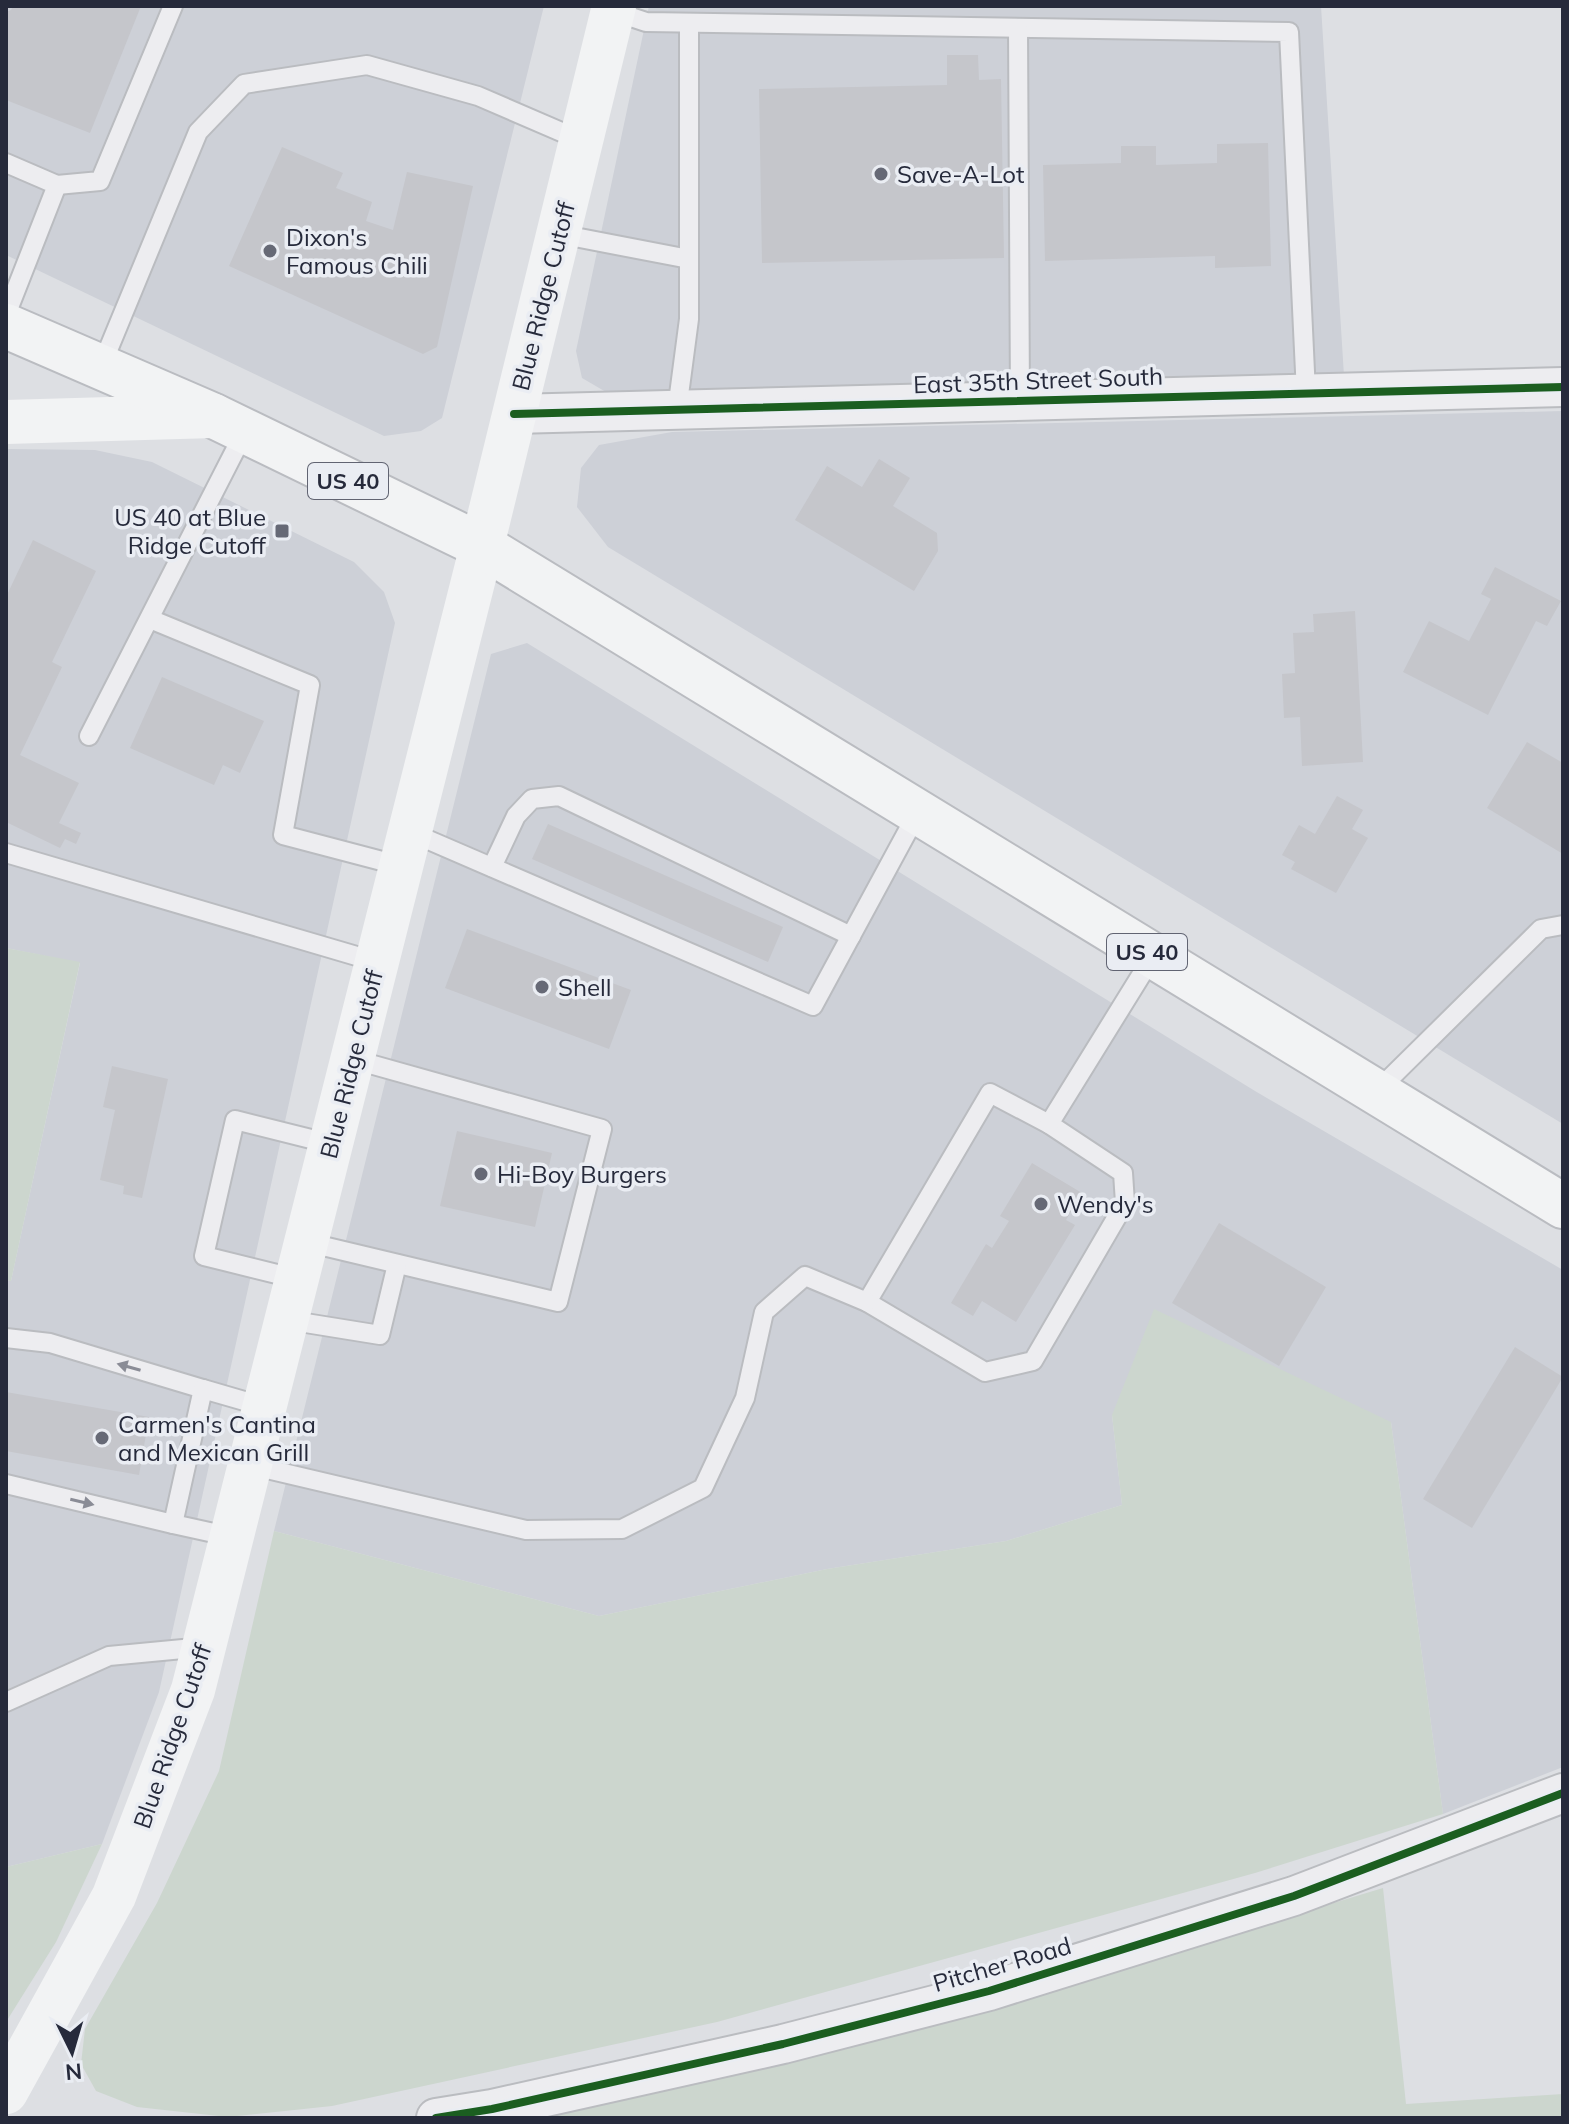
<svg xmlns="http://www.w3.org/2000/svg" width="1569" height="2124" font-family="Mulish,sans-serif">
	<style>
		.built { fill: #cdd0d7 }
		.green { fill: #ccd6ce }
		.building { fill: #c5c6cb }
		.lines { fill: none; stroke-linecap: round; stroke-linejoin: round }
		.lane-casing { stroke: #babcc0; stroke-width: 22 }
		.street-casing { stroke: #babcc0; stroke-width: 42 }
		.primary-casing { stroke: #babcc1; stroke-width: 48 }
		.lane { stroke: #ededf0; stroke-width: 18 }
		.street { stroke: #ededf0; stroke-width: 38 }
		.secondary { stroke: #f2f3f4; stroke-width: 44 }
		.primary { stroke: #f2f3f4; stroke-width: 44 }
		.cycleway-casing { stroke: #eaedf3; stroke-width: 13 }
		.cycleway { stroke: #1b5e20; stroke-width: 8 }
		.oneway { fill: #8a8c96 }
		.poi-dot { fill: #666976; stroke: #eaedf3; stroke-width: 3 }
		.labels { text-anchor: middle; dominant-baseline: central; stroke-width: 7; stroke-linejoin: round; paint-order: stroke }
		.shield { fill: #eaedf3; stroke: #616472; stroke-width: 2 }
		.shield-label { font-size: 22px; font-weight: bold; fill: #262a3b }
		.poi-label { font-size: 24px; fill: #262a3b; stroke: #eaedf3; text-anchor: start }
		.street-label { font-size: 24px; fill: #262a3b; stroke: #eaedf3 }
	</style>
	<rect width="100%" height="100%" fill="#dddfe3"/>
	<g class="built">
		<polygon points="6,6 544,6 442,418 421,431 384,436 6,255"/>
		<polygon points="649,6 1321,6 1344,376 606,392 582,378 576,351"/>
		<polygon points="1563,411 1563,1124 608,547 577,507 581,468 599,445 672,432"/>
		<polygon points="6,449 95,450 152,462 354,562 384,592 395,623 159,1692 102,1844 6,1867 6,1280 11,1281 80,963 6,948"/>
		<polygon points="527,643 1255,1091 1563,1270 1563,1767 1443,1814 1391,1422 1112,1415 1122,1505 1006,1541 827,1569 599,1616 274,1531 491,654"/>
	</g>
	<g class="green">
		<polygon points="6,948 80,962 11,1281 6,1280"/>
		<polygon points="1154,1309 1391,1422 1443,1814 1255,1873 717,2022 332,2106 228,2117 137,2107 96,2091 81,2064 85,2029 157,1903 219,1771 274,1531 599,1616 827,1569 1006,1541 1122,1505 1112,1415"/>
		<polygon points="102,1844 56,1942 6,2022 6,1867"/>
		<polygon points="1383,1888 1406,2104 1563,2094 1563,2118 482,2118 897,2035"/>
	</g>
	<g class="building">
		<polygon points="13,6 141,6 90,133 6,100 6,12 11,10"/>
		<polygon points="947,55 978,55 979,80 1001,79 1004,258 762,263 759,89 947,85"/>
		<polygon points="1268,143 1271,266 1215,268 1215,256 1045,261 1043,165 1121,163 1121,146 1156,146 1156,165 1217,163 1217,144"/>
		<polygon points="282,147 343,173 336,188 372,202 366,221 393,230 407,172 473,186 437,347 423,354 229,266"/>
		<polygon points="879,459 910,478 893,506 937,533 938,551 914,591 795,520 827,466 862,487"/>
		<polygon points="33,540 96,571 52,662 62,667 20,755 79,783 59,823 81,833 76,844 65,839 60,848 6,822 6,597"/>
		<polygon points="1495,567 1561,601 1547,626 1536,621 1488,715 1403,672 1429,621 1469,641 1491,599 1481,594"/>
		<polygon points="1355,611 1363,762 1302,766 1300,717 1284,718 1282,674 1295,673 1293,633 1314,632 1313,614"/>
		<polygon points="162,677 264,721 240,773 223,765 214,785 130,748"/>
		<polygon points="1527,742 1563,763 1563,854 1487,808"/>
		<polygon points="1337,796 1363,810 1352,829 1368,838 1336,893 1291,869 1295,862 1282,855 1299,825 1315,834"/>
		<polygon points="548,824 783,927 768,962 532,859"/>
		<polygon points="467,929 631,990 609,1049 445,988"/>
		<polygon points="112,1066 168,1079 142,1198 123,1194 124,1186 100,1180 115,1110 103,1107"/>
		<polygon points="457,1131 552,1153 535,1227 440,1206"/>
		<polygon points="1032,1163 1082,1193 1066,1220 1075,1225 1016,1322 982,1301 973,1316 951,1303 986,1244 992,1248 1009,1221 1000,1216"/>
		<polygon points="1219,1223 1326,1287 1279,1366 1172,1303"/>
		<polygon points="1515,1347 1563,1377 1472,1528 1423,1499"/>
		<polygon points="6,1392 149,1417 139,1475 6,1451"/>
	</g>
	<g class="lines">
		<g class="lane-casing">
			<g id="lane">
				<polyline points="613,11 646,22 1289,32 1306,393"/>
				<polyline points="1018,28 1020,401"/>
				<polyline points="6,163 57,185 6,315"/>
				<polyline points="57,185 100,181 173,6"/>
				<polyline points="559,234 689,259"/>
				<polyline points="101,367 198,132 244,84 367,65 478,96 580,140"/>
				<polyline points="677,410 689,319 689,23"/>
				<polyline points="150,619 310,685 283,835 401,866"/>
				<polyline points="89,736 245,431"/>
				<polyline points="410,832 813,1006 918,812"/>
				<polyline points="6,853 377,962"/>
				<polyline points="492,867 516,816 532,799 559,796 851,936"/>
				<polyline points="1376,1092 1541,929 1563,925"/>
				<polygon points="990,1093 1049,1124 1123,1173 1125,1203 1033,1361 985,1372 867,1302"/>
				<polyline points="1049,1124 1153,956"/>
				<polyline points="306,1242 558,1302 602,1129 352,1059"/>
				<polyline points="297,1279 204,1256 235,1120 331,1144"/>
				<polyline points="287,1320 380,1335 397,1264"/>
				<polyline points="6,1338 50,1343 203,1389"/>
				<polyline points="250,1465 526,1530 622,1529 703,1488 745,1398 764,1312 805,1276 867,1302"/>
				<polyline points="6,1484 173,1524"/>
				<polyline points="232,1537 173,1524 203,1389 265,1407"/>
				<polyline points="6,1702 109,1656 204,1647"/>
			</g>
		</g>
		<g class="street-casing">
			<g id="street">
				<polyline points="514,414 1563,387"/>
				<polyline points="436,2118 492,2109 783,2044 989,1991 1294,1896 1563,1793"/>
			</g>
		</g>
		<g class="primary-casing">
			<polyline id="primary" points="6,326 214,416 482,546 1563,1206"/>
		</g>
		<use href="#lane" class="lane"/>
		<use href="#street" class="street"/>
		<g class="secondary">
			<polyline points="6,422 214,416"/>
			<polyline points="6,2092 114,1896 193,1690 482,546 614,6"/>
		</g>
		<use href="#primary" class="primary"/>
		<g class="cycleway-casing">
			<g id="cycleway">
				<polyline points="514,414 1563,387"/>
				<polyline points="436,2118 492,2109 783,2044 989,1991 1294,1896 1563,1793"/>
			</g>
		</g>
		<use href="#cycleway" class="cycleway"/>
	</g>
	<defs><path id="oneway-solid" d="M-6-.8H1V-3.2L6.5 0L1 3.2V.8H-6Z" transform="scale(2)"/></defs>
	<g class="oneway">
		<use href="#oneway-solid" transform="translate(129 1367) rotate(-164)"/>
		<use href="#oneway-solid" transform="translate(82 1502) rotate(13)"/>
	</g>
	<g class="poi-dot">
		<circle cx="881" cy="174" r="8"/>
		<circle cx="270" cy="251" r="8"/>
		<rect x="274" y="523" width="16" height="16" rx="4"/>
		<circle cx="542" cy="987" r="8"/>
		<circle cx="481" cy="1174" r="8"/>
		<circle cx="1041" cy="1204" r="8"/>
		<circle cx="102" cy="1438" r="8"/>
	</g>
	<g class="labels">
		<g class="shield">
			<rect x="308" y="463" width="80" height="36" rx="6"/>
			<rect x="1107" y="934" width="80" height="36" rx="6"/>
		</g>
		<g class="shield-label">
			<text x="348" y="481">US 40</text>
			<text x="1147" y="952">US 40</text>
		</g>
		<g class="poi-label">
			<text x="897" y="174">Save-A-Lot</text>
			<text x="286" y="237">Dixon's<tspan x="286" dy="28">Famous Chili</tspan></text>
			<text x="266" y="517" text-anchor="end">US 40 at Blue<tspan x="266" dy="28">Ridge Cutoff</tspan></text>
			<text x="558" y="987">Shell</text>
			<text x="497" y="1174">Hi-Boy Burgers</text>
			<text x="1057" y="1204">Wendy's</text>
			<text x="118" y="1424">Carmen's Cantina<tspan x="118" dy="28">and Mexican Grill</tspan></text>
		</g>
		<g class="street-label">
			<text transform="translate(543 296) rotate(-76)">Blue Ridge Cutoff</text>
			<text transform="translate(1038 380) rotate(-2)">East 35th Street South</text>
			<text transform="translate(351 1064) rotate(-76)">Blue Ridge Cutoff</text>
			<text transform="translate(172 1736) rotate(-71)">Blue Ridge Cutoff</text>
			<text transform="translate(1002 1964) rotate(-16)">Pitcher Road</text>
		</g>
	</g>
	<rect width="1569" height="2124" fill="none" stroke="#262a3b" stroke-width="16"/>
	<g transform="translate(72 2052) rotate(175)" stroke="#eaedf3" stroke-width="6" paint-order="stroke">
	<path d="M0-6L14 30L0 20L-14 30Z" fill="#262a3b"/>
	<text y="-12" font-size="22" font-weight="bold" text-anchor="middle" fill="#262a3b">N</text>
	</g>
</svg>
